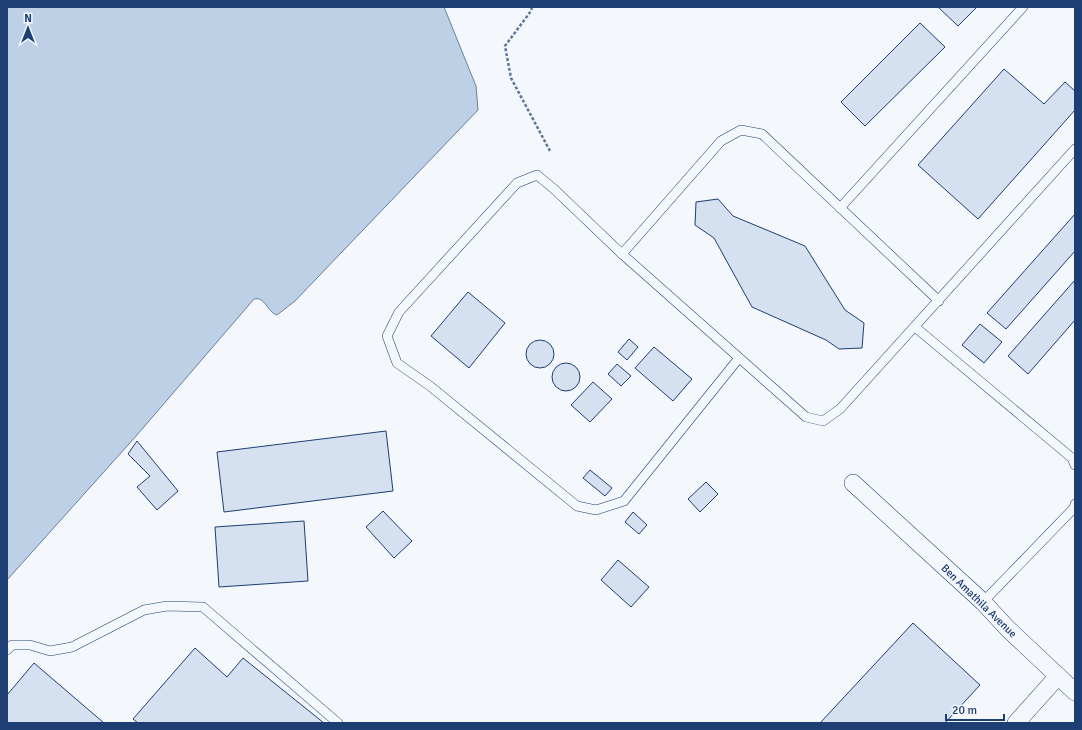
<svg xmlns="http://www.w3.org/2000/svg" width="1082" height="730" font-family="Signika,sans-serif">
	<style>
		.water { fill: #bed0e5; stroke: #687fa3 }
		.building { fill: #d5e0f0; stroke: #1d3f73 }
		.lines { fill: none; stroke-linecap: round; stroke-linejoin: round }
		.lane-casing { stroke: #1d3f73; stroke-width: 10 }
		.street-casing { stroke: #1d3f73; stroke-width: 18 }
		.path { stroke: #5e769c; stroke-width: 2.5; stroke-dasharray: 3 2; stroke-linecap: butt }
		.lane { stroke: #f4f7fb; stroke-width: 9 }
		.street { stroke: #f4f7fb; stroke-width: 17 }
		.labels { text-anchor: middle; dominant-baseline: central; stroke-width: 3; stroke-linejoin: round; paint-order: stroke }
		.street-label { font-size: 11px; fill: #1d3f73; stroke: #f4f7fb }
	</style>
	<rect width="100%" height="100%" fill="#f4f7fb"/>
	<path class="water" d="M7,7H444L476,86L478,110L295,301L277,315C267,312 265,296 254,299L137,435L7,580Z"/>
	<g class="building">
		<polygon points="938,7 977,7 958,26"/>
		<polygon points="920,23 945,47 865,126 841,102"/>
		<polygon points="1004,69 1044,104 1065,82 1075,91 1075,110 978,219 918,165"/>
		<polygon points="718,199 733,216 805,246 845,310 864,323 862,348 839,349 826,340 752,307 714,238 695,225 696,202"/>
		<polygon points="1075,214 1075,251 1006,329 987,313"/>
		<polygon points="1075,280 1075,320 1028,374 1008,356"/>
		<polygon points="468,292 505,323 469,368 431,336"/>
		<polygon points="980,324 1002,342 984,363 962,345"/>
		<polygon points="629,339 638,347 627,360 618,352"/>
		<circle cx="540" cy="354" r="14"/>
		<polygon points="654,347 692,379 673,401 635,368"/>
		<circle cx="566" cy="377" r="14"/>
		<polygon points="617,364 631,376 621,386 608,374"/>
		<polygon points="593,382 612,399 590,422 571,405"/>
		<polygon points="386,431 393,491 224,512 217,452"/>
		<polygon points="137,441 178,491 157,510 137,487 150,476 128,454"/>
		<polygon points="590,470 612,488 605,496 583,478"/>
		<polygon points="706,482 718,494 700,512 688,499"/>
		<polygon points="383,511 412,541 394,558 366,527"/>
		<polygon points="633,512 647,525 639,534 625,522"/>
		<polygon points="304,521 308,581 219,587 215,527"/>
		<polygon points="618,560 649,587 631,607 601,580"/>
		<polygon points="913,623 980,685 945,723 820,723"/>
		<polygon points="195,648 227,677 243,658 324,723 138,723 133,719"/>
		<polygon points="34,663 104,723 7,723 7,695"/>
	</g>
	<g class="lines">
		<g class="lane-casing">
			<g id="lane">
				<polyline points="840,208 1023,7"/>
				<polyline points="622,254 554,189 537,175 517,183 399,312 387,336 397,363 430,386 577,506 596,510 624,501 739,358"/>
				<polyline points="939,301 762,134 741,130 721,141 622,254 806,417 823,421 840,409 1075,149"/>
				<polyline points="915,327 1072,458 1075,465"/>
				<polyline points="983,602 1074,508 1075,504"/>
				<polyline points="7,650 12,645 30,645 50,651 72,647 144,610 167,606 203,607 338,723"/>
			</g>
		</g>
		<g class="street-casing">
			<g id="street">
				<polyline points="853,483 983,602 1008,629 1058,676 1016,723"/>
				<polyline points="1058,676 1075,692"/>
			</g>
		</g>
		<polyline class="path" points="532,7 531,11 505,46 511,78 550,151"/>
		<use href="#lane" class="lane"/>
		<use href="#street" class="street"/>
	</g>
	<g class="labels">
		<g class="street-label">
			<text transform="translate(979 601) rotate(44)">Ben Amathila Avenue</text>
		</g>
	</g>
	<rect width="1082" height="730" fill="none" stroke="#1d3f73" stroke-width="16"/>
	<g transform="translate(28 28)" stroke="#f4f7fb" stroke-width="3" paint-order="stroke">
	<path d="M0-3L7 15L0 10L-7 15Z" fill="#1d3f73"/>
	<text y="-6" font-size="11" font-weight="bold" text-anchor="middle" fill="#1d3f73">N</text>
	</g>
	<path d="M946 714v6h58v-6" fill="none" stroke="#1d3f73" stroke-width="2"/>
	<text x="952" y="714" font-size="12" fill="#1d3f73" stroke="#f4f7fb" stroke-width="3" paint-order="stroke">20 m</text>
</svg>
